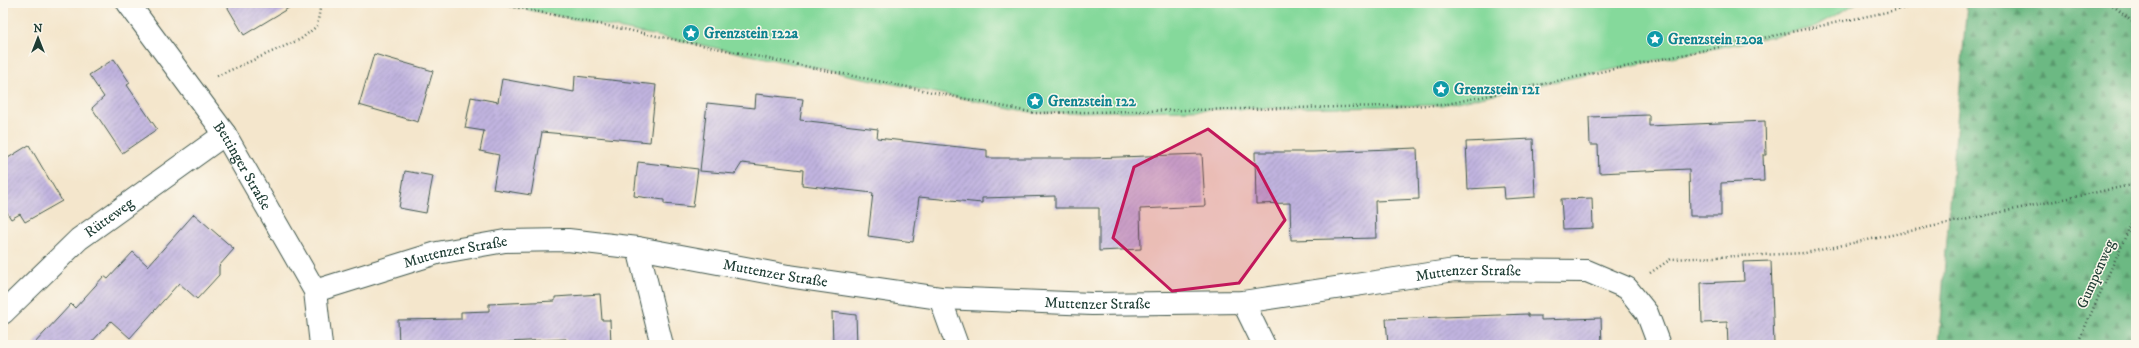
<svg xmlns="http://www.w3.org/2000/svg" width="2139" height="348" font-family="'IM FELL DW Pica',serif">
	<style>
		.grass { fill: #85d99b; stroke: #528b68 }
		.forest { fill: url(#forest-firs); stroke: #467b5c }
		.building { fill: url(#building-hatch) }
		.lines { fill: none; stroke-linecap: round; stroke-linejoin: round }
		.minor-casing { stroke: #3f564b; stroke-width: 24 }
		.path { stroke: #3f564b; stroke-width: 2.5; stroke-dasharray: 1 3; stroke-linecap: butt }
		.minor { stroke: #fff; stroke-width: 22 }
		.marked { fill: #c2185b; fill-opacity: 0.2; stroke: #c2185b; stroke-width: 3; stroke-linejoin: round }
		.labels { text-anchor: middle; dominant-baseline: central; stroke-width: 3; stroke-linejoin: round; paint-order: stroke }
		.culture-label { font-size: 15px; font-weight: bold; fill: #0d838f; stroke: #fbf7ec; text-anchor: start }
		.street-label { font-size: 15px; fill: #1f3d34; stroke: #fbf7ec }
	</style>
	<defs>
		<pattern id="forest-firs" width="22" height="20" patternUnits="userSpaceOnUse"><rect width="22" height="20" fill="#6cb983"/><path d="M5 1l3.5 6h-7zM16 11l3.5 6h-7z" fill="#58986c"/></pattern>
		<pattern id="building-hatch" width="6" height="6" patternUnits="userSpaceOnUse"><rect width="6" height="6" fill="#c1b4e0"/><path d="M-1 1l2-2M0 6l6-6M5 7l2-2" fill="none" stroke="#9c94b6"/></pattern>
	</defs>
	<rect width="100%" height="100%" fill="#fbf7ec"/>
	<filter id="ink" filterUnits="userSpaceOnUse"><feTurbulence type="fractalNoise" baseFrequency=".025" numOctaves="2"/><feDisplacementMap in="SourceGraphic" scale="8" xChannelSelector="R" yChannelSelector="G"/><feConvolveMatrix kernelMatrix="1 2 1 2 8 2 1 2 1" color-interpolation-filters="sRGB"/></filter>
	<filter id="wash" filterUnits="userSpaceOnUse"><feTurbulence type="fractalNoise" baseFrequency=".012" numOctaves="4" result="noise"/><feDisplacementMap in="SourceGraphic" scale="16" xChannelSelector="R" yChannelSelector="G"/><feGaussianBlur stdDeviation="0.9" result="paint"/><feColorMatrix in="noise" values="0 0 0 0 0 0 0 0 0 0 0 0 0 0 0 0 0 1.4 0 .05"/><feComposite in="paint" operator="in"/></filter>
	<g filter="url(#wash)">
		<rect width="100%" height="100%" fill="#f4e6cc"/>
		<polygon class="grass" points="495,3 1857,3 1812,28 1442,105 1035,113"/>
		<polygon class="forest" points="1967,3 2136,3 2136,345 1938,345"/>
		<g id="blocks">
			<g class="building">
				<polygon points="225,3 297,3 244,35"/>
				<polygon points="374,54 433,71 418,122 359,105"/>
				<polygon points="114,59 130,83 127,85 157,129 122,153 92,108 104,97 89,75"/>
				<polygon points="575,76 656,85 650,142 542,132 531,195 493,189 499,155 480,151 484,131 465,128 471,97 498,102 502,79 574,92"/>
				<polygon points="756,94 803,99 800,120 878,129 877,138 987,150 987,158 1092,158 1202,154 1205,206 1140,209 1141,249 1099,251 1099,208 1055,208 1055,196 982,198 982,203 919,197 913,242 868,236 873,193 802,185 803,170 742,163 735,174 700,171 707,103 755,108"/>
				<polygon points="1649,115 1649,126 1765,121 1766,155 1763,155 1764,181 1721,183 1721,216 1690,216 1689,169 1599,173 1598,145 1590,145 1589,117"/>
				<polygon points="1533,139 1535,197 1505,199 1504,187 1468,189 1466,142"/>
				<polygon points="29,145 62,201 25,222 20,214 11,219 3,206 3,161"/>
				<polygon points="1417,148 1419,199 1375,201 1376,238 1291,240 1290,203 1256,204 1255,152 1313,152"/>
				<polygon points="638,162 698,169 693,207 664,204 664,200 634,196"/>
				<polygon points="405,171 433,176 426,213 399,208"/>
				<polygon points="1592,198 1593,228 1563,229 1561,199"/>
				<polygon points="194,214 234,249 219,266 219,275 197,299 179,283 130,338 111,321 89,345 33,345 71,304 75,308 104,276 108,279 133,252 148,266"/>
				<polygon points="1771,261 1774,345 1728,345 1727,322 1702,323 1701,283 1744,281 1743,262"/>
				<polygon points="600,294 602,320 610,320 611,345 567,345 566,339 453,345 399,345 398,320 461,319 461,312 489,311 489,304 555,301 555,297"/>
				<polygon points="832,312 856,315 857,345 833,345"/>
				<polygon points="1528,314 1528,316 1541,316 1541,320 1601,318 1602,345 1388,345 1386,319"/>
			</g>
		</g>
	</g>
	<g filter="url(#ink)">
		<use href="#blocks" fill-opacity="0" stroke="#3f564b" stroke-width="1"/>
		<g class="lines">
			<g class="minor-casing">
				<g id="minor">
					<path id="s1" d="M128,3L225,134L315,291L321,345"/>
					<polyline points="638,248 662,345"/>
					<path id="s2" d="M315,291L437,253L505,241L568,240L638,248L788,276L940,298L1092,304L1243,302L1455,270L1587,271L1627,288L1647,313L1659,345"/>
					<polyline points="940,298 957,345"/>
					<polyline points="1243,302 1264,345"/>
					<path id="s3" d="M3,313L79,239L225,134"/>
				</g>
			</g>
			<g class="path">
				<polyline points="495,3 1035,113 1442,105 1930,3"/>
				<polyline points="2110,3 2136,25"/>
				<polyline points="217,76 301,39 317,26 321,3"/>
				<polyline points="1650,273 1671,259 1805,253 2136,184"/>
				<polyline points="2077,345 2136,213"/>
			</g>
			<use href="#minor" class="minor"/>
		</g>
	</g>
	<path class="marked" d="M1208,129L1257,167L1285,220L1239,283L1172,291L1113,238L1134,167Z"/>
	<defs>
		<g id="sight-disc" transform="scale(0.9)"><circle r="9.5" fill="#0f9aa8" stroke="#fbf7ec"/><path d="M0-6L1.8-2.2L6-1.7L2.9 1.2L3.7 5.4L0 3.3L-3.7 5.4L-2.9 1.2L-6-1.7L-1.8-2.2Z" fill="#fff"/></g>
	</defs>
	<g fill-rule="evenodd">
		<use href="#sight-disc" x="691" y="33"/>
		<use href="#sight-disc" x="1655" y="39"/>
		<use href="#sight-disc" x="1441" y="89"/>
		<use href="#sight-disc" x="1035" y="101"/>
	</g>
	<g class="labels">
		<g class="culture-label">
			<text x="704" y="33">Grenzstein 122a</text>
			<text x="1668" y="39">Grenzstein 120a</text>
			<text x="1454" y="89">Grenzstein 121</text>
			<text x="1048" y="101">Grenzstein 122</text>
		</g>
		<g class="street-label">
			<text stroke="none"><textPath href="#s1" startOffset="199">Bettinger Straße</textPath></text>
			<text stroke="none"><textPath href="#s3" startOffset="143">Rütteweg</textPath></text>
			<text stroke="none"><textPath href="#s2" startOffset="146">Muttenzer Straße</textPath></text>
			<text stroke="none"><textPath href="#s2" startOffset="470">Muttenzer Straße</textPath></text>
			<text stroke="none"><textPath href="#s2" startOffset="1167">Muttenzer Straße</textPath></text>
			<text transform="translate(2096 274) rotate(-66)">Gumpenweg</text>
			<text stroke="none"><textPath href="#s2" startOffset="794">Muttenzer Straße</textPath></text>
		</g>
	</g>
	<rect width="2139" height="348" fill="none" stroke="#fbf7ec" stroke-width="16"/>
	<g transform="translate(38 38)" stroke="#fbf7ec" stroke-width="3" paint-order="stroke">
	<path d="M0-3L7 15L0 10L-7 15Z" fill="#1f3d34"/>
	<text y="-6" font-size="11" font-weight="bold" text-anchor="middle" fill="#1f3d34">N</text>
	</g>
</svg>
